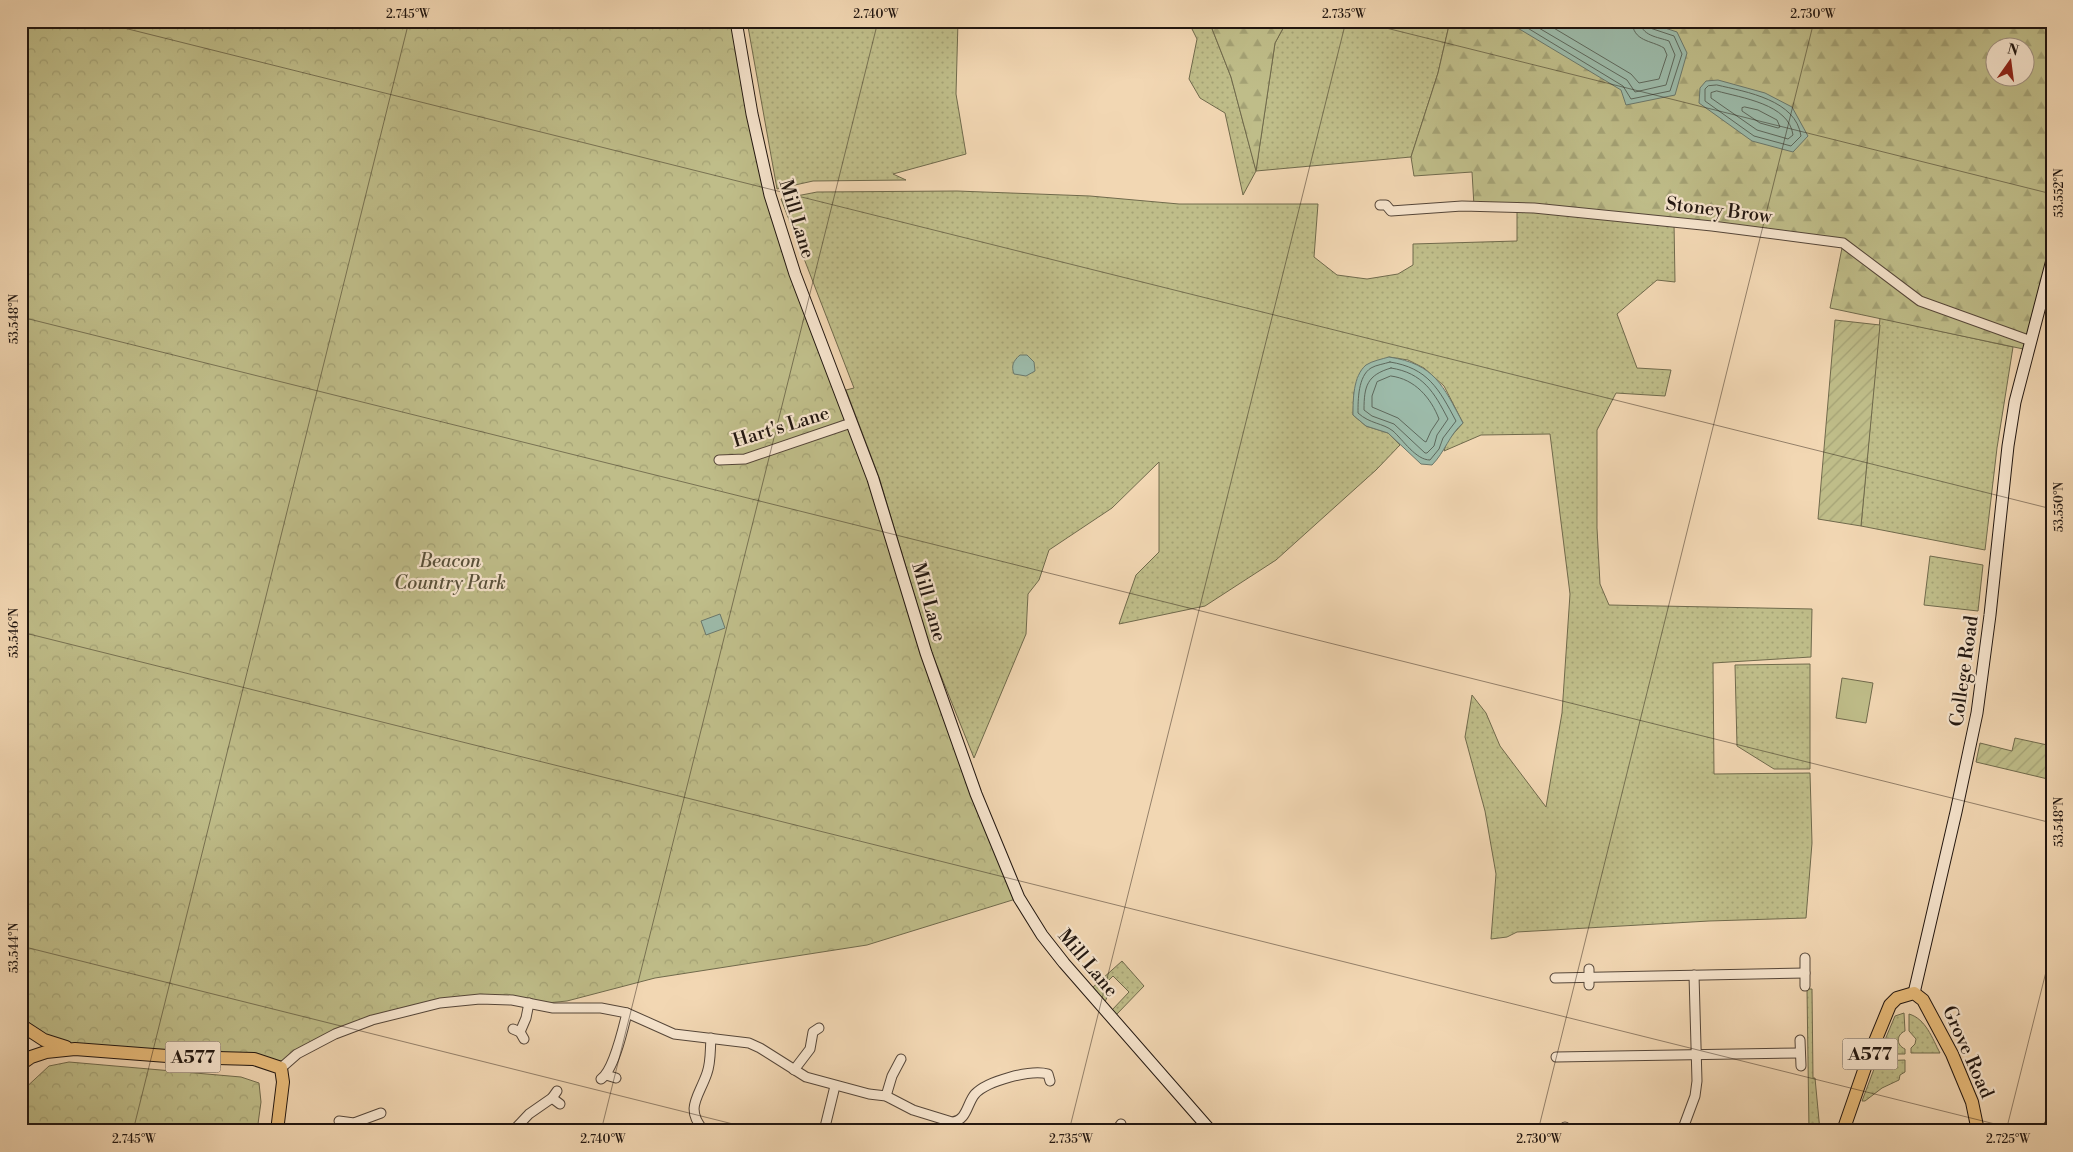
<svg xmlns="http://www.w3.org/2000/svg" width="2073" height="1152" font-family="'Libre Bodoni',serif">
	<style>
		.grass { fill: url(#grass-dots); stroke: #706a4c }
		.forest { fill: url(#forest-firs); stroke: #706a4c; fill-rule: evenodd }
		.park { fill: url(#park-crowns); stroke: #706a4c }
		.garden { fill: url(#garden-furrows); stroke: #706a4c }
		.pitch { fill: #bfbd89; stroke: #706a4c }
		.water { fill: #9cbaa9; stroke: #6b786c }
		.lines { fill: none; stroke-linecap: round; stroke-linejoin: round }
		.shore { stroke: #5e685c; stroke-width: 1 }
		.street-casing { stroke: #554639; stroke-width: 11 }
		.secondary-casing { stroke: #211610; stroke-width: 13 }
		.primary-casing { stroke: #211610; stroke-width: 14 }
		.street { stroke: #f7e5ce; stroke-width: 9 }
		.secondary { stroke: #f7e5ce; stroke-width: 11 }
		.primary { stroke: #e9bc7a; stroke-width: 12 }
		.ticks { fill: none; stroke: #211610; stroke-width: 1; stroke-opacity: 0.45 }
		.labels { text-anchor: middle; dominant-baseline: central; stroke-width: 4.5; stroke-linejoin: round; paint-order: stroke }
		.shield { fill: #f7e5ce; stroke: #615449; stroke-width: 1 }
		.shield-label { font-size: 18px; font-weight: bold; fill: #211610 }
		.street-label { font-size: 19px; fill: #211610; stroke: #f7e5ce }
		.park-label { font-size: 19px; font-style: italic; fill: #58503a; stroke: #f7e5ce }
		.neatline { fill: none; stroke: #211610; stroke-width: 2 }
		.ticks-label { font-size: 12px; text-anchor: middle; fill: #211610 }
	</style>
	<defs>
		<pattern id="grass-dots" width="8" height="8" patternUnits="userSpaceOnUse" patternTransform="scale(1.25)"><rect width="8" height="8" fill="#bfbd89"/><path d="M2 2h.1M6 6h.1" fill="none" stroke="#a4a275" stroke-width="1.8" stroke-linecap="round"/></pattern>
		<pattern id="forest-firs" width="22" height="20" patternUnits="userSpaceOnUse" patternTransform="scale(1.25)"><rect width="22" height="20" fill="#bfbd89"/><path d="M5 1l3.5 6h-7zM16 11l3.5 6h-7z" fill="#a4a275"/></pattern>
		<pattern id="park-crowns" width="20" height="18" patternUnits="userSpaceOnUse" patternTransform="scale(1.25)"><rect width="20" height="18" fill="#bfbd89"/><path d="M2 6a3 3 0 1 1 6 0M12 15a3 3 0 1 1 6 0" fill="none" stroke="#a4a275"/></pattern>
		<pattern id="garden-furrows" width="10" height="10" patternUnits="userSpaceOnUse" patternTransform="scale(1.25)"><rect width="10" height="10" fill="#bfbd89"/><path d="M-1 1l2-2M0 10L10 0M9 11l2-2" fill="none" stroke="#a4a275"/></pattern>
	</defs>
	<rect width="100%" height="100%" fill="#f2d7b3"/>
	<filter id="stains"><feTurbulence type="fractalNoise" baseFrequency=".004" numOctaves="4"/><feColorMatrix values="0 0 0 0 .2 0 0 0 0 .09 0 0 0 0 .02 0 0 0 .5 -.17"/></filter>
	<radialGradient id="worn" r=".72"><stop offset=".6" stop-color="#630" stop-opacity="0"/><stop offset="1" stop-color="#630" stop-opacity=".3"/></radialGradient>
	<g class="grass">
		<polygon points="747,21 958,21 956,94 966,154 893,174 906,180 813,181 777,189"/>
		<polygon points="1188,21 1209,21 1231,77 1256,170 1275,43 1287,21 1450,21 1438,73 1411,157 1256,171 1243,195 1225,113 1200,98 1189,79 1197,39"/>
		<polygon points="957,191 1090,196 1179,204 1318,204 1314,257 1337,275 1367,279 1398,274 1413,265 1413,244 1517,241 1517,207 1674,222 1675,282 1657,280 1617,314 1637,368 1671,370 1665,396 1616,393 1597,430 1597,528 1600,584 1609,605 1812,609 1811,657 1713,663 1714,774 1810,773 1812,843 1806,918 1709,921 1517,932 1507,937 1491,939 1496,874 1485,811 1465,737 1472,695 1486,713 1500,746 1546,807 1562,713 1570,594 1550,434 1481,435 1444,451 1447,441 1463,423 1444,386 1424,368 1408,360 1389,357 1360,374 1354,393 1353,415 1366,426 1388,433 1400,445 1376,470 1276,560 1205,606 1119,624 1136,575 1159,552 1159,462 1112,508 1049,550 1039,580 1028,594 1026,634 974,758 931,651 879,477 846,390 854,388 781,199 817,192"/>
		<polygon points="1880,318 2013,347 1997,448 1985,550 1861,526"/>
		<polygon points="1930,556 1983,565 1978,611 1924,605"/>
		<polygon points="1810,664 1810,769 1774,769 1737,746 1735,665"/>
		<polygon points="1122,961 1144,986 1116,1015 1112,1010 1129,992 1113,976 1105,984 1107,990 1104,992 1107,997 1105,1002 1092,988"/>
		<polygon points="1807,989 1812,989 1813,1078 1815,1078 1820,1131 1809,1131"/>
		<path d="M1904,1013L1905,1031C1896,1035 1896,1045 1905,1049V1054H1879L1895,1016Z"/>
		<path d="M1909,1014C1926,1019 1932,1038 1940,1053H1911V1048L1915,1044L1916,1039L1909,1031Z"/>
		<polygon points="1905,1060 1905,1072 1900,1075 1899,1080 1882,1088 1865,1101 1862,1101 1877,1061"/>
	</g>
	<g class="forest">
		<polygon points="1209,21 1287,21 1275,43 1256,171 1231,77"/>
		<path d="M1450,21H2052V260L2028,350L1830,308L1843,243L1474,206L1472,172L1414,176L1411,157L1438,73ZM1996,48H2026V78H1996Z"/>
	</g>
	<g class="park">
		<polygon points="21,21 737,21 770,195 873,479 926,653 1019,898 867,945 655,978 567,1001 537,1004 440,1003 335,1034 281,1068 75,1049 21,1025"/>
		<polygon points="69,1062 241,1077 259,1083 261,1102 257,1131 21,1131 21,1092 49,1066"/>
	</g>
	<g class="garden">
		<polygon points="1835,320 1880,325 1861,526 1818,519"/>
		<polygon points="2015,738 2052,746 2052,780 1976,762 1980,743 2012,751"/>
	</g>
	<polygon class="pitch" points="1842,678 1873,683 1866,723 1836,718"/>
	<g class="water">
		<polygon points="1511,21 1644,21 1677,32 1687,53 1675,95 1626,105 1621,90 1511,24"/>
		<polygon points="1718,80 1765,93 1792,107 1808,136 1793,152 1752,141 1699,103 1700,88 1706,81"/>
		<path d="M1020,355H1027L1034,362L1035,371L1026,376L1014,374C1011,366 1013,361 1020,355Z"/>
		<path d="M1389,357C1435,364 1443,386 1463,423C1449,435 1445,452 1432,465L1421,464L1388,433L1366,426L1353,415C1353,400 1353,376 1366,365C1372,361 1382,359 1389,357Z"/>
		<polygon points="720,614 725,628 706,635 701,621"/>
	</g>
	<g class="lines">
		<g class="shore">
			<polyline points="1516,21 1623,86 1631,99 1670,91 1682,54 1674,36 1650,28 1646,21"/>
			<path d="M1527,21L1627,80L1635,92L1666,85L1675,55L1669,41C1658,37 1641,36 1640,21"/>
			<path d="M1542,21L1631,74L1639,83L1659,79L1667,55L1664,48C1651,40 1633,42 1632,21"/>
			<path d="M1717,85C1747,92 1796,100 1801,136L1791,146L1754,136L1705,101V89L1708,86Z"/>
			<path d="M1717,91C1742,98 1789,104 1793,135L1788,139L1757,130L1711,98V93Z"/>
			<polygon points="1745,107 1758,110 1777,120 1780,127 1778,128 1760,123 1742,111 1742,108"/>
			<path d="M1390,362C1428,368 1439,389 1456,421L1443,438L1439,449L1430,460C1416,460 1403,440 1393,431C1383,423 1370,424 1358,413C1358,400 1358,376 1371,368C1376,365 1384,364 1390,362Z"/>
			<path d="M1391,368C1423,373 1434,392 1448,419L1437,435L1434,446L1427,453H1425L1394,424L1372,416L1364,410C1364,386 1367,375 1391,368Z"/>
			<path d="M1391,376C1415,379 1431,398 1439,419L1431,431L1426,442L1424,441L1398,418L1372,407V396L1377,382Z"/>
		</g>
		<g class="street-casing">
			<g id="street">
				<polyline points="1380,205 1386,205 1391,211 1462,206 1534,208 1712,226 1843,243 1920,301 2031,341"/>
				<polyline points="719,460 745,459 851,423"/>
				<polyline points="1805,958 1805,986"/>
				<polyline points="1555,978 1805,973"/>
				<polyline points="1589,985 1589,969"/>
				<polyline points="513,1029 520,1032 524,1039"/>
				<polyline points="520,1032 526,1018 529,1003"/>
				<polyline points="1800,1040 1801,1066"/>
				<polyline points="1556,1057 1800,1053"/>
				<path d="M281,1068L297,1054L335,1034L372,1020L440,1003L480,999L512,1000L553,1008H601L627,1013L674,1034L749,1043L760,1048L806,1077L869,1094L886,1096L913,1110L952,1122C967,1121 967,1103 975,1094C987,1081 1031,1069 1048,1074L1050,1081"/>
				<polyline points="794,1070 810,1049 813,1032 819,1028"/>
				<polyline points="606,1075 616,1078"/>
				<path d="M601,1079C614,1070 623,1029 627,1013"/>
				<polyline points="886,1096 892,1076 901,1059"/>
				<polyline points="552,1098 560,1104"/>
				<polyline points="339,1121 354,1123 381,1113"/>
				<polyline points="1565,1127 1565,1131"/>
				<polyline points="513,1131 529,1114 552,1098 557,1091"/>
				<path d="M704,1131C684,1108 699,1097 707,1073C711,1062 710,1050 711,1038"/>
				<polyline points="824,1131 835,1086"/>
				<polyline points="1116,1131 1121,1124"/>
				<polyline points="1682,1131 1695,1096 1697,1081 1694,975"/>
				<polyline points="2045,1131 2052,1121"/>
			</g>
		</g>
		<g class="secondary-casing">
			<g id="secondary">
				<polyline points="736,21 752,114 770,195 795,274 873,479 926,653 976,794 1019,898 1042,935 1064,963 1211,1131"/>
				<polyline points="1914,993 1956,812 1977,713 1990,615 2008,446 2015,402 2052,260"/>
			</g>
		</g>
		<g class="primary-casing">
			<g id="primary">
				<polyline points="21,1025 44,1040 66,1047"/>
				<polyline points="21,1064 31,1057 46,1052 75,1049 180,1057 254,1059 281,1068 283,1082 277,1131"/>
				<polyline points="1843,1131 1869,1056 1890,1005 1897,998 1914,993 1923,1000 1952,1054 1972,1102 1978,1131"/>
			</g>
		</g>
		<use href="#street" class="street"/>
		<use href="#secondary" class="secondary"/>
		<use href="#primary" class="primary"/>
	</g>
	<path class="ticks" d="M96,21L2052,509M1358,21L2052,194M21,317L2052,823M21,632L2023,1131M21,946L761,1131M133,1131L409,21M601,1131L878,21M1069,1131L1346,21M1538,1131L1814,21M2006,1131L2052,948"/>
	<g class="labels">
		<g class="shield">
			<rect x="1842.5" y="1038.5" width="55" height="31" rx="4"/>
			<rect x="165.5" y="1041.5" width="55" height="31" rx="4"/>
		</g>
		<g class="shield-label">
			<text x="1870" y="1054">A577</text>
			<text x="193" y="1057">A577</text>
		</g>
		<g class="street-label">
			<text transform="translate(1719 210) rotate(7)">Stoney Brow</text>
			<text transform="translate(797 219) rotate(73)">Mill Lane</text>
			<text transform="translate(781 427) rotate(-17)">Hart's Lane</text>
			<text transform="translate(929 602) rotate(74)">Mill Lane</text>
			<text transform="translate(1964 671) rotate(-82)">College Road</text>
			<text transform="translate(1088 963) rotate(50)">Mill Lane</text>
			<text transform="translate(1968 1052) rotate(66)">Grove Road</text>
		</g>
		<g class="park-label">
			<text x="450" y="561">Beacon<tspan x="450" dy="22">Country Park</tspan></text>
		</g>
	</g>
	<rect width="2073" height="1152" fill="none" stroke="#f2d7b3" stroke-width="55"/>
	<g transform="translate(2010 62) rotate(14)"><circle r="24" fill="#f7e5ce" stroke="#a19282"/>
	<path d="M0-4L9 19L0 12L-9 19Z" fill="#8f2418"/>
	<text y="-8" font-size="14" font-weight="bold" text-anchor="middle" fill="#211610">N</text>
	</g>
	<rect x="28" y="28" width="2018" height="1096" class="neatline"/>
	<g class="ticks-label">
		<text x="408" y="18">2.745°W</text>
		<text x="876" y="18">2.740°W</text>
		<text x="1344" y="18">2.735°W</text>
		<text x="1813" y="18">2.730°W</text>
		<text transform="translate(2059 193) rotate(-90)" y="4">53.552°N</text>
		<text transform="translate(14 319) rotate(-90)" y="4">53.548°N</text>
		<text transform="translate(2059 507) rotate(-90)" y="4">53.550°N</text>
		<text transform="translate(14 633) rotate(-90)" y="4">53.546°N</text>
		<text transform="translate(2059 822) rotate(-90)" y="4">53.548°N</text>
		<text transform="translate(14 948) rotate(-90)" y="4">53.544°N</text>
		<text x="134" y="1143">2.745°W</text>
		<text x="603" y="1143">2.740°W</text>
		<text x="1071" y="1143">2.735°W</text>
		<text x="1539" y="1143">2.730°W</text>
		<text x="2008" y="1143">2.725°W</text>
	</g>
	<rect width="100%" height="100%" filter="url(#stains)"/>
	<rect width="100%" height="100%" fill="url(#worn)"/>
</svg>
